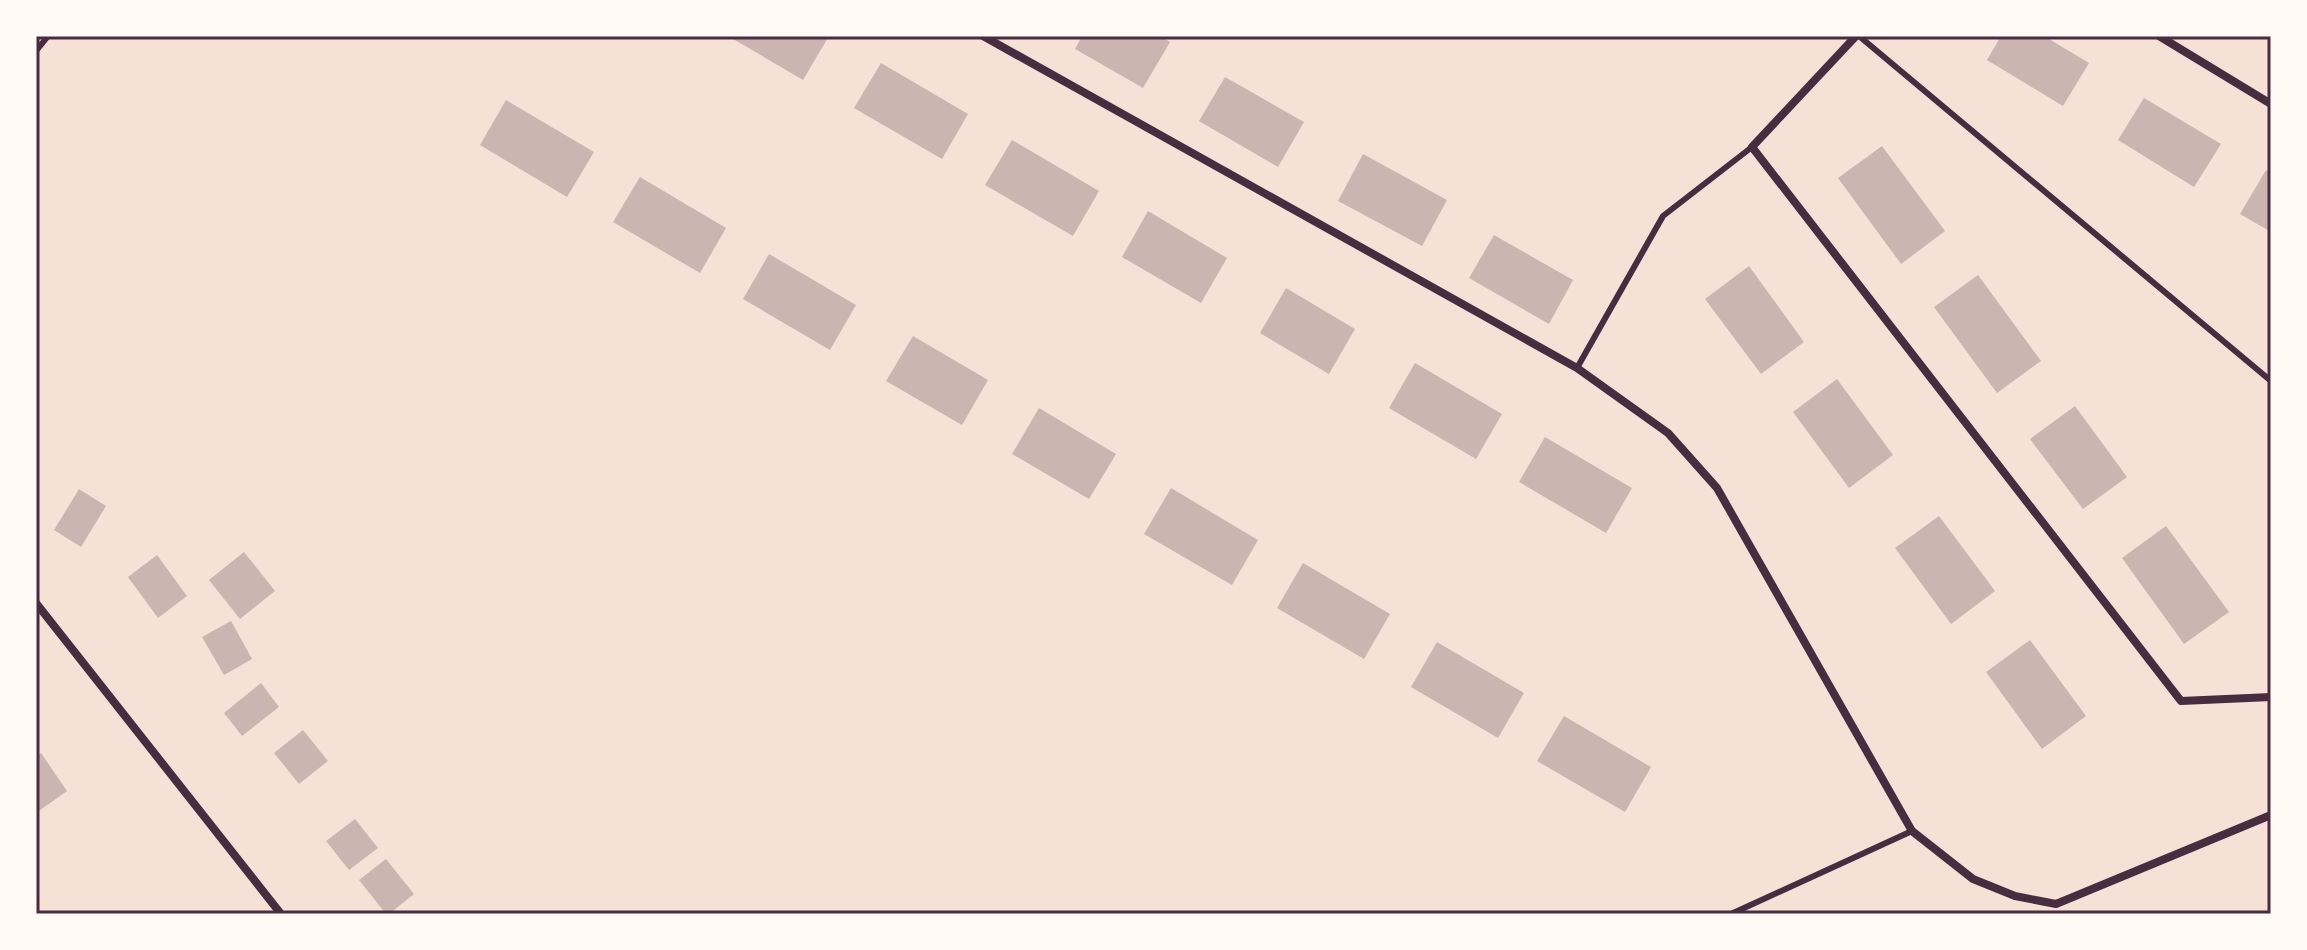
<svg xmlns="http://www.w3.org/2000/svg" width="2307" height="950" font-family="'Times New Roman',serif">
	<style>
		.building { fill: #ccb4b1 }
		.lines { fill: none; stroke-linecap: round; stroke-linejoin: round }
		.service { stroke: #4a2c40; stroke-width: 6 }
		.minor { stroke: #4a2c40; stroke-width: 8 }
		.neatline { fill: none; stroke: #4a2c40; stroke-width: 3 }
	</style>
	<rect width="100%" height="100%" fill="#f7e1d7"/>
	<g class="building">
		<polygon points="728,36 829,36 803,80"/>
		<polygon points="1082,36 1160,36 1170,42 1143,88 1075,49"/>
		<polygon points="2001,36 2044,36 2089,63 2063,106 1987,60"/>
		<polygon points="881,63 968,114 942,159 854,108"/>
		<polygon points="1225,77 1304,122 1278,167 1199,121"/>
		<polygon points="2144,98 2221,144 2194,187 2118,140"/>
		<polygon points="506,100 594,152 567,197 480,145"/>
		<polygon points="1012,140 1099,191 1073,236 985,185"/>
		<polygon points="1882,146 1945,231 1901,264 1838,178"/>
		<polygon points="1363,154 1447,200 1422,246 1338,201"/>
		<polygon points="2266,170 2271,173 2271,232 2240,214"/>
		<polygon points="640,177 726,228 700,273 613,222"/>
		<polygon points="1148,211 1227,258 1201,303 1122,257"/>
		<polygon points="1494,235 1573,280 1549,324 1469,278"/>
		<polygon points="769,254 856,305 830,350 743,299"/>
		<polygon points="1749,266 1804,342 1761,374 1705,299"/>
		<polygon points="1978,275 2041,361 1997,393 1934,307"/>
		<polygon points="1286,288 1355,329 1329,374 1260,333"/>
		<polygon points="913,336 988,380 962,425 886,381"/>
		<polygon points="1415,363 1502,414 1476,459 1389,408"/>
		<polygon points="1837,379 1893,455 1849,488 1793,412"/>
		<polygon points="2075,406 2127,477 2083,509 2030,439"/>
		<polygon points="1039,408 1116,454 1089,499 1012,454"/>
		<polygon points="1545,437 1632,488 1606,533 1519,482"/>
		<polygon points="1171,488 1258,540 1232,585 1144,534"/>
		<polygon points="79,489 106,506 81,547 54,530"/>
		<polygon points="1939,516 1995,591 1951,624 1895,548"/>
		<polygon points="2166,526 2229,612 2184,644 2122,558"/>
		<polygon points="244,552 275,591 240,619 209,580"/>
		<polygon points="157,555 187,596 158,618 128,577"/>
		<polygon points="1303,563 1390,614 1364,659 1277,608"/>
		<polygon points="231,621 252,659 224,675 202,637"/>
		<polygon points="2030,640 2086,716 2042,749 1986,672"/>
		<polygon points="1437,642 1524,693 1498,738 1411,687"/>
		<polygon points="261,683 279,707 242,736 224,713"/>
		<polygon points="1564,716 1651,767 1625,812 1537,761"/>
		<polygon points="303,730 328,761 299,784 274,753"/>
		<polygon points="41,753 67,791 36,813 36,757"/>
		<polygon points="355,819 378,848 349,870 326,841"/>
		<polygon points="386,859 414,894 389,914 386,914 359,880"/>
	</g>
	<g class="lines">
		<g class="service">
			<polyline points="1859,36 2271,381"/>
			<polyline points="36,51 48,36"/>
			<polyline points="1577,368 1663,216 1752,147"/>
			<polyline points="1731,914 1912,831"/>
		</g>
		<g class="minor">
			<polyline points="983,36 1577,368 1668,433 1717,488 1912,831 1973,879 2015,896 2056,904 2271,815"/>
			<polyline points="1856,36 1752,147 2181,701 2271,697"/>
			<polyline points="2159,36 2271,104"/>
			<polyline points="36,603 281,914"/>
		</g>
	</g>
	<rect width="2307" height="950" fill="none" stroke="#fffaf5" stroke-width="76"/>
	<rect x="38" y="38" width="2231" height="874" class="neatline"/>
</svg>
